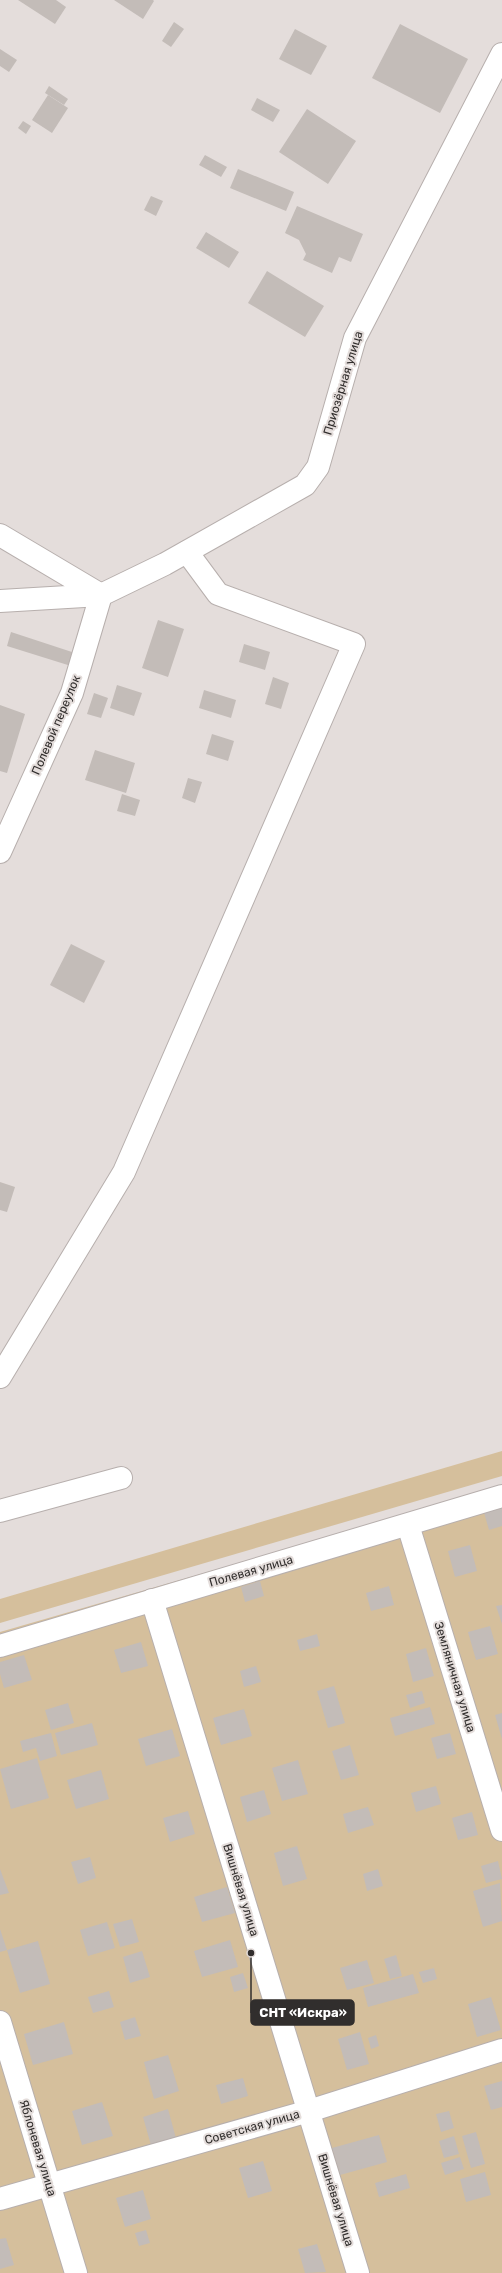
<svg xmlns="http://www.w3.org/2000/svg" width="502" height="2273" font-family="Rubik,sans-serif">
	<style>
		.green { fill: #d5bf9c }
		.building { fill: #c3bcb8 }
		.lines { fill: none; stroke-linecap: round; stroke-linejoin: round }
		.minor-casing { stroke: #b7afad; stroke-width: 24 }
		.minor { stroke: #fff; stroke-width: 22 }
		.labels { text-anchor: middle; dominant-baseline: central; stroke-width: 4; stroke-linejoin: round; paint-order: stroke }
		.street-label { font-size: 12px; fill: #312e2d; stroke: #e4dddb }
		.leader { fill: none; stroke: #312e2d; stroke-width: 1.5 }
		.callout-dot { fill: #312e2d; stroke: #e4dddb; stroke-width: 1.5 }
		.callout { fill: #312e2d; stroke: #312e2d; stroke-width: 1.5 }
		.callout-label { font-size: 13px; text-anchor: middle; font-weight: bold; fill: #fff }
	</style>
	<rect width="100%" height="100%" fill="#e4dddb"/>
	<g class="green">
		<polygon points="502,1451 502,1476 0,1623 0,1599"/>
		<polygon points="502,1487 502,2273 0,2273 0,1632"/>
	</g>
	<g class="building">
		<polygon points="18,0 56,0 66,7 55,24"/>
		<polygon points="114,0 153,0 154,1 143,19"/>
		<polygon points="174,22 184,29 171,47 162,41"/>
		<polygon points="400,24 468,59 440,113 372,78"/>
		<polygon points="295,29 327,46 311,75 279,59"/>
		<polygon points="0,49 17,60 9,72 0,66"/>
		<polygon points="49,86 68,99 64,105 45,93"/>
		<polygon points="48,95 68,108 52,133 32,120"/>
		<polygon points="257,98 280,110 273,122 251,110"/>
		<polygon points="307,109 356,141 328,184 279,152"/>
		<polygon points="23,121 31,126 26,134 18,128"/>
		<polygon points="205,155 227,167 221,177 199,165"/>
		<polygon points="238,169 294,192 286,211 230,188"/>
		<polygon points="151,196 163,201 156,216 144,210"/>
		<polygon points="297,206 363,234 351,262 339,257 332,273 303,260 306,254 299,240 285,233"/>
		<polygon points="206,232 239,252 229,268 196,248"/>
		<polygon points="267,271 324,306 305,337 248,303"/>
		<polygon points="158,620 184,629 168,677 142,668"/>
		<polygon points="11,632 75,653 71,666 7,646"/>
		<polygon points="244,644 270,652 265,670 239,662"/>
		<polygon points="273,677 289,683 281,709 265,704"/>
		<polygon points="117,685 142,693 134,716 110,708"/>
		<polygon points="204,690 236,700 231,718 199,708"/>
		<polygon points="94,693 108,698 101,718 87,714"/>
		<polygon points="0,705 25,714 7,773 0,771"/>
		<polygon points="212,734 234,741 228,761 206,754"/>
		<polygon points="95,750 135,763 126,793 85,780"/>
		<polygon points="188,778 202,782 195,803 182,798"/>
		<polygon points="122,794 140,800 135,816 117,811"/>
		<polygon points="71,944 105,961 84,1003 50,985"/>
		<polygon points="0,1182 15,1187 7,1212 0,1210"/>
		<polygon points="502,1504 502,1526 489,1530 483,1509"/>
		<polygon points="470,1545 477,1571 455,1577 448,1551"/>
		<polygon points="260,1581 264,1596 245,1602 241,1587"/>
		<polygon points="389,1586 394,1605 371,1611 366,1593"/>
		<polygon points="502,1605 502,1624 496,1606"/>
		<polygon points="490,1626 498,1654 476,1660 468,1632"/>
		<polygon points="317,1634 320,1646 300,1651 297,1640"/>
		<polygon points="141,1642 148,1666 121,1673 114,1650"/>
		<polygon points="426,1648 434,1676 413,1682 406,1654"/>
		<polygon points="24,1655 32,1680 4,1688 0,1674 0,1662"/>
		<polygon points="256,1666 261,1682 244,1687 240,1671"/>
		<polygon points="334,1686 345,1723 328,1728 317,1691"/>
		<polygon points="422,1691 425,1703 410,1708 406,1695"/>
		<polygon points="68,1703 74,1723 51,1730 45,1710"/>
		<polygon points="430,1707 435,1724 395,1736 390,1718"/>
		<polygon points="244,1709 252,1736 221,1745 213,1718"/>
		<polygon points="502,1713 502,1739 495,1715"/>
		<polygon points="92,1723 98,1745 61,1755 55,1733"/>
		<polygon points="172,1729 180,1756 146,1766 138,1739"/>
		<polygon points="51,1733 57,1756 40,1761 36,1748 23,1752 20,1741"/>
		<polygon points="450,1733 456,1754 437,1759 431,1738"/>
		<polygon points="350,1745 359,1775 341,1780 332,1751"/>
		<polygon points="37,1758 49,1798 11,1809 0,1769"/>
		<polygon points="298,1760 308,1794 282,1801 272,1768"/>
		<polygon points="101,1770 109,1799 76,1809 67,1780"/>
		<polygon points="436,1786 441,1804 416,1812 411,1793"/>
		<polygon points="264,1790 271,1814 247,1822 240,1797"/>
		<polygon points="368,1807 374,1825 348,1833 343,1814"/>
		<polygon points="188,1811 195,1834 170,1842 163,1818"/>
		<polygon points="472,1812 478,1835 458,1840 452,1818"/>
		<polygon points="297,1846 307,1879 283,1886 274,1853"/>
		<polygon points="90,1857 96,1878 78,1884 71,1862"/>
		<polygon points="498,1861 502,1879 486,1883 481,1866"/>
		<polygon points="0,1869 9,1893 0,1895"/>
		<polygon points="378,1869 383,1886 367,1891 363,1874"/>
		<polygon points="500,1883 502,1921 483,1927 473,1891"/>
		<polygon points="227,1887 235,1913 202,1922 194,1897"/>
		<polygon points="132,1919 139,1942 120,1947 113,1924"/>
		<polygon points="107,1922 115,1948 88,1956 80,1930"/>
		<polygon points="0,1929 7,1950 0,1952"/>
		<polygon points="230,1940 238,1967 202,1977 194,1951"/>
		<polygon points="38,1941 50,1984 20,1993 7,1950"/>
		<polygon points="142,1951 150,1977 130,1983 123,1957"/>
		<polygon points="396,1955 402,1976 390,1979 384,1959"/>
		<polygon points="367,1960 374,1983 347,1990 340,1968"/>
		<polygon points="434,1968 437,1979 423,1983 419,1972"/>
		<polygon points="243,1973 248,1988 234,1992 230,1977"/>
		<polygon points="413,1974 419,1993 368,2007 363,1988"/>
		<polygon points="109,1991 114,2007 93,2013 88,1997"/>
		<polygon points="491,1997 501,2030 477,2037 468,2004"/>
		<polygon points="135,2017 141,2036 125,2040 120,2022"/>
		<polygon points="64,2022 73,2054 33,2065 24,2034"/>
		<polygon points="360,2032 369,2064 347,2070 338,2039"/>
		<polygon points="376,2035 379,2046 371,2049 368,2038"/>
		<polygon points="168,2055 179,2091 154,2099 144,2062"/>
		<polygon points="243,2078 248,2096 221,2104 216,2085"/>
		<polygon points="502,2081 502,2107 491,2110 484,2086"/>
		<polygon points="102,2102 113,2136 82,2145 72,2111"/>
		<polygon points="168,2109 177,2142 152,2149 143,2117"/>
		<polygon points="449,2111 454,2128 441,2132 436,2114"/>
		<polygon points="476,2132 485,2164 471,2168 462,2136"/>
		<polygon points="379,2135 387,2162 340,2175 332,2148"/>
		<polygon points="454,2136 459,2154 444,2158 439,2141"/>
		<polygon points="460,2157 464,2169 445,2175 441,2163"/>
		<polygon points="263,2161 272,2191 248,2198 239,2168"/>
		<polygon points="485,2172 491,2195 466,2202 460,2179"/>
		<polygon points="406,2174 410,2188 379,2197 375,2183"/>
		<polygon points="143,2190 151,2219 125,2227 116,2198"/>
		<polygon points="146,2230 150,2243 139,2246 135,2233"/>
		<polygon points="6,2238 14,2265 0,2269 0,2239"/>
		<polygon points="317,2244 326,2272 305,2273 298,2249"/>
	</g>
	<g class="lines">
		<g class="minor-casing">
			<g id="minor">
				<polyline points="0,535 101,595 0,601"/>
				<polyline points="0,852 72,693 101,595 165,564 305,485 318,467 355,338 502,54"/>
				<polyline points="0,1377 124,1172 354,644 218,594 187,552"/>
				<polyline points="0,1511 121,1478"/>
				<polyline points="408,1525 502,1830"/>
				<polyline points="152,1600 358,2273"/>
				<polyline points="0,1646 502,1496"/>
				<polyline points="0,2022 76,2273"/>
				<polyline points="0,2199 309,2111 502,2050"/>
			</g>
		</g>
		<use href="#minor" class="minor"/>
	</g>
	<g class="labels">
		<g class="street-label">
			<text transform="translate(343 383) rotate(-73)">Приозёрная улица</text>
			<text transform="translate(56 725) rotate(-67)">Полевой переулок</text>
			<text transform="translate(251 1571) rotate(-16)">Полевая улица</text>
			<text transform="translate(455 1677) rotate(73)">Земляничная улица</text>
			<text transform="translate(241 1890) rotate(73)">Вишнёвая улица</text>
			<text transform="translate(252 2127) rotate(-16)">Советская улица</text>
			<text transform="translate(38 2148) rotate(73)">Яблоневая улица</text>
			<text transform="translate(336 2200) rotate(73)">Вишнёвая улица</text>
		</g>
	</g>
	<path class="leader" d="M251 1953L251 2013"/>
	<circle class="callout-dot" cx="251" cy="1953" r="4"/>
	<rect class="callout" x="251" y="2000" width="103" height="25" rx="4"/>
	<g class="callout-label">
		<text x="303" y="2017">СНТ «Искра»</text>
	</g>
</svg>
